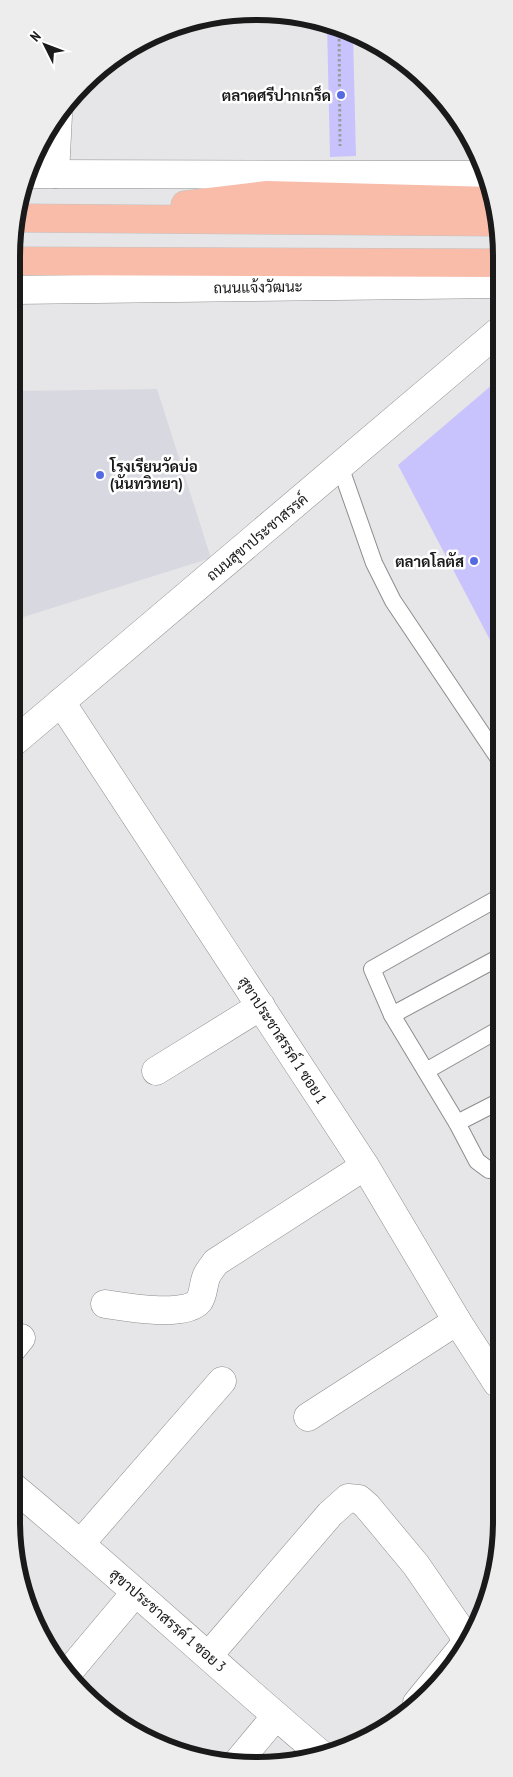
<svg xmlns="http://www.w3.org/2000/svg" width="513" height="1777" font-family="'PT Sans Narrow',Sarabun,sans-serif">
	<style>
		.built { fill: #d8d8e1 }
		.building { fill: #c8c3fc }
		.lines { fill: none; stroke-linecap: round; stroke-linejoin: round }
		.lane-casing { stroke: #8d8d8e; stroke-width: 18 }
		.street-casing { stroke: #8d8d8e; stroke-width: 29 }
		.secondary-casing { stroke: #8d8d8e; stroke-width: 29 }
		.primary-casing { stroke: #c3c3c4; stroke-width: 29 }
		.path { stroke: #9b9b9d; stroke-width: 3; stroke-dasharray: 2.5 2.5; stroke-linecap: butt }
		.lane { stroke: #fff; stroke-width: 16 }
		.street { stroke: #fff; stroke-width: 28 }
		.secondary { stroke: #fff; stroke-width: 28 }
		.primary { stroke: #f8bca9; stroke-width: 28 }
		.poi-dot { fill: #566be1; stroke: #fff; stroke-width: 2 }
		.labels { text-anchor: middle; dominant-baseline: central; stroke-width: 5; stroke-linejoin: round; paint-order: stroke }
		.poi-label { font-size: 15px; font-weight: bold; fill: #1a1a1b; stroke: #fff; text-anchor: end }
		.street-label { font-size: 15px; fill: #1a1a1b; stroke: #fff }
		.rim { fill: none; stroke: #1a1a1b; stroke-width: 6 }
	</style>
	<rect width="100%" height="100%" fill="#e6e6e8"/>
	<polygon class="built" points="157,389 211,558 14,620 15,391"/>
	<g class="building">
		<polygon points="327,25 353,34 356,156 330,157"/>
		<polygon points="499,379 499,657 398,465"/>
	</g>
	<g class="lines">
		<g class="lane-casing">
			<g id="lane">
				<polyline points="340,466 374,563 393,601 499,759"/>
				<polyline points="392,1015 498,958"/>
				<polyline points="426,1071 498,1030"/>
				<polyline points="457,1123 498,1102"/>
				<polyline points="498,1169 489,1170 477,1161 457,1123 392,1015 372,969 498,898"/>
			</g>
		</g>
		<g class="street-casing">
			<g id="street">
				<polyline points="61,702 365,1166 457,1321 497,1383"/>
				<polyline points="156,1071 261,1006"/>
				<path d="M105,1304C125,1307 186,1318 199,1301C204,1294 203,1283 207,1275C209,1271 213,1266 216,1262L365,1166"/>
				<polyline points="12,1349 21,1338"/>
				<polyline points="308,1417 457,1321"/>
				<path d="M11,1485C117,1573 218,1667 323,1756"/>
				<polyline points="81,1543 222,1381"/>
				<polyline points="209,1655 330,1514 348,1498 359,1499 367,1506 416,1565 462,1632 466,1643"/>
				<polyline points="67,1674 135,1593"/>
				<polyline points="417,1703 466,1643"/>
				<polyline points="236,1764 276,1716"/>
			</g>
		</g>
		<g class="secondary-casing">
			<g id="secondary">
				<polyline points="30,174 485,175"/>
				<polyline points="55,174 58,115"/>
				<polyline points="16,290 500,284"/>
				<polyline points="14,742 499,331"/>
			</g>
		</g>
		<g class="primary-casing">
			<g id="primary">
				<polyline points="185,205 267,195 493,201"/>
				<polyline points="16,218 499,222"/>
				<polyline points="16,261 500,263"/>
			</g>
		</g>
		<polyline class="path" points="339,29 340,146"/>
		<use href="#lane" class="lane"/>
		<use href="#street" class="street"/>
		<use href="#secondary" class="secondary"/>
		<use href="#primary" class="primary"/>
	</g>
	<g class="poi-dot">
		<circle cx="341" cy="95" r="5"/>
		<circle cx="100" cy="475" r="5"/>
		<circle cx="474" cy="561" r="5"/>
	</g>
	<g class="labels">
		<g class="poi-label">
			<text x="331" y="95">ตลาดศรีปากเกร็ด</text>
			<text x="110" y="466" text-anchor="start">โรงเรียนวัดบ่อ<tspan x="110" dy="17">(นันทวิทยา)</tspan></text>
			<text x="464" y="561">ตลาดโลตัส</text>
		</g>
		<g class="street-label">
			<text transform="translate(258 287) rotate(-1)">ถนนแจ้งวัฒนะ</text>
			<text transform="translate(257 537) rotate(-40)">ถนนสุขาประชาสรรค์</text>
			<text transform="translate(283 1040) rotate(57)">สุขาประชาสรรค์ 1 ซอย 1</text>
			<text transform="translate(168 1620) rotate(41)">สุขาประชาสรรค์ 1 ซอย 3</text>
		</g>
	</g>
	<path d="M0 0H513V1777H0ZM256 20H257A236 236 0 0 1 493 256V1521A236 236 0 0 1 257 1757H256A236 236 0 0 1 20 1521V256A236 236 0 0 1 256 20Z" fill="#ededed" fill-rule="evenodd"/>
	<path class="rim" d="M256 20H257A236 236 0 0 1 493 256V1521A236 236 0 0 1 257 1757H256A236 236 0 0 1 20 1521V256A236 236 0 0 1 256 20Z"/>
	<g transform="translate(45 45) rotate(312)" stroke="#ffffff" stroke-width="4" paint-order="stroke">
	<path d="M0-4L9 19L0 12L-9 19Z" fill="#1a1a1b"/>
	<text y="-8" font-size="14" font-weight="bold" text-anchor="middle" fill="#1a1a1b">N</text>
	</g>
</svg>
